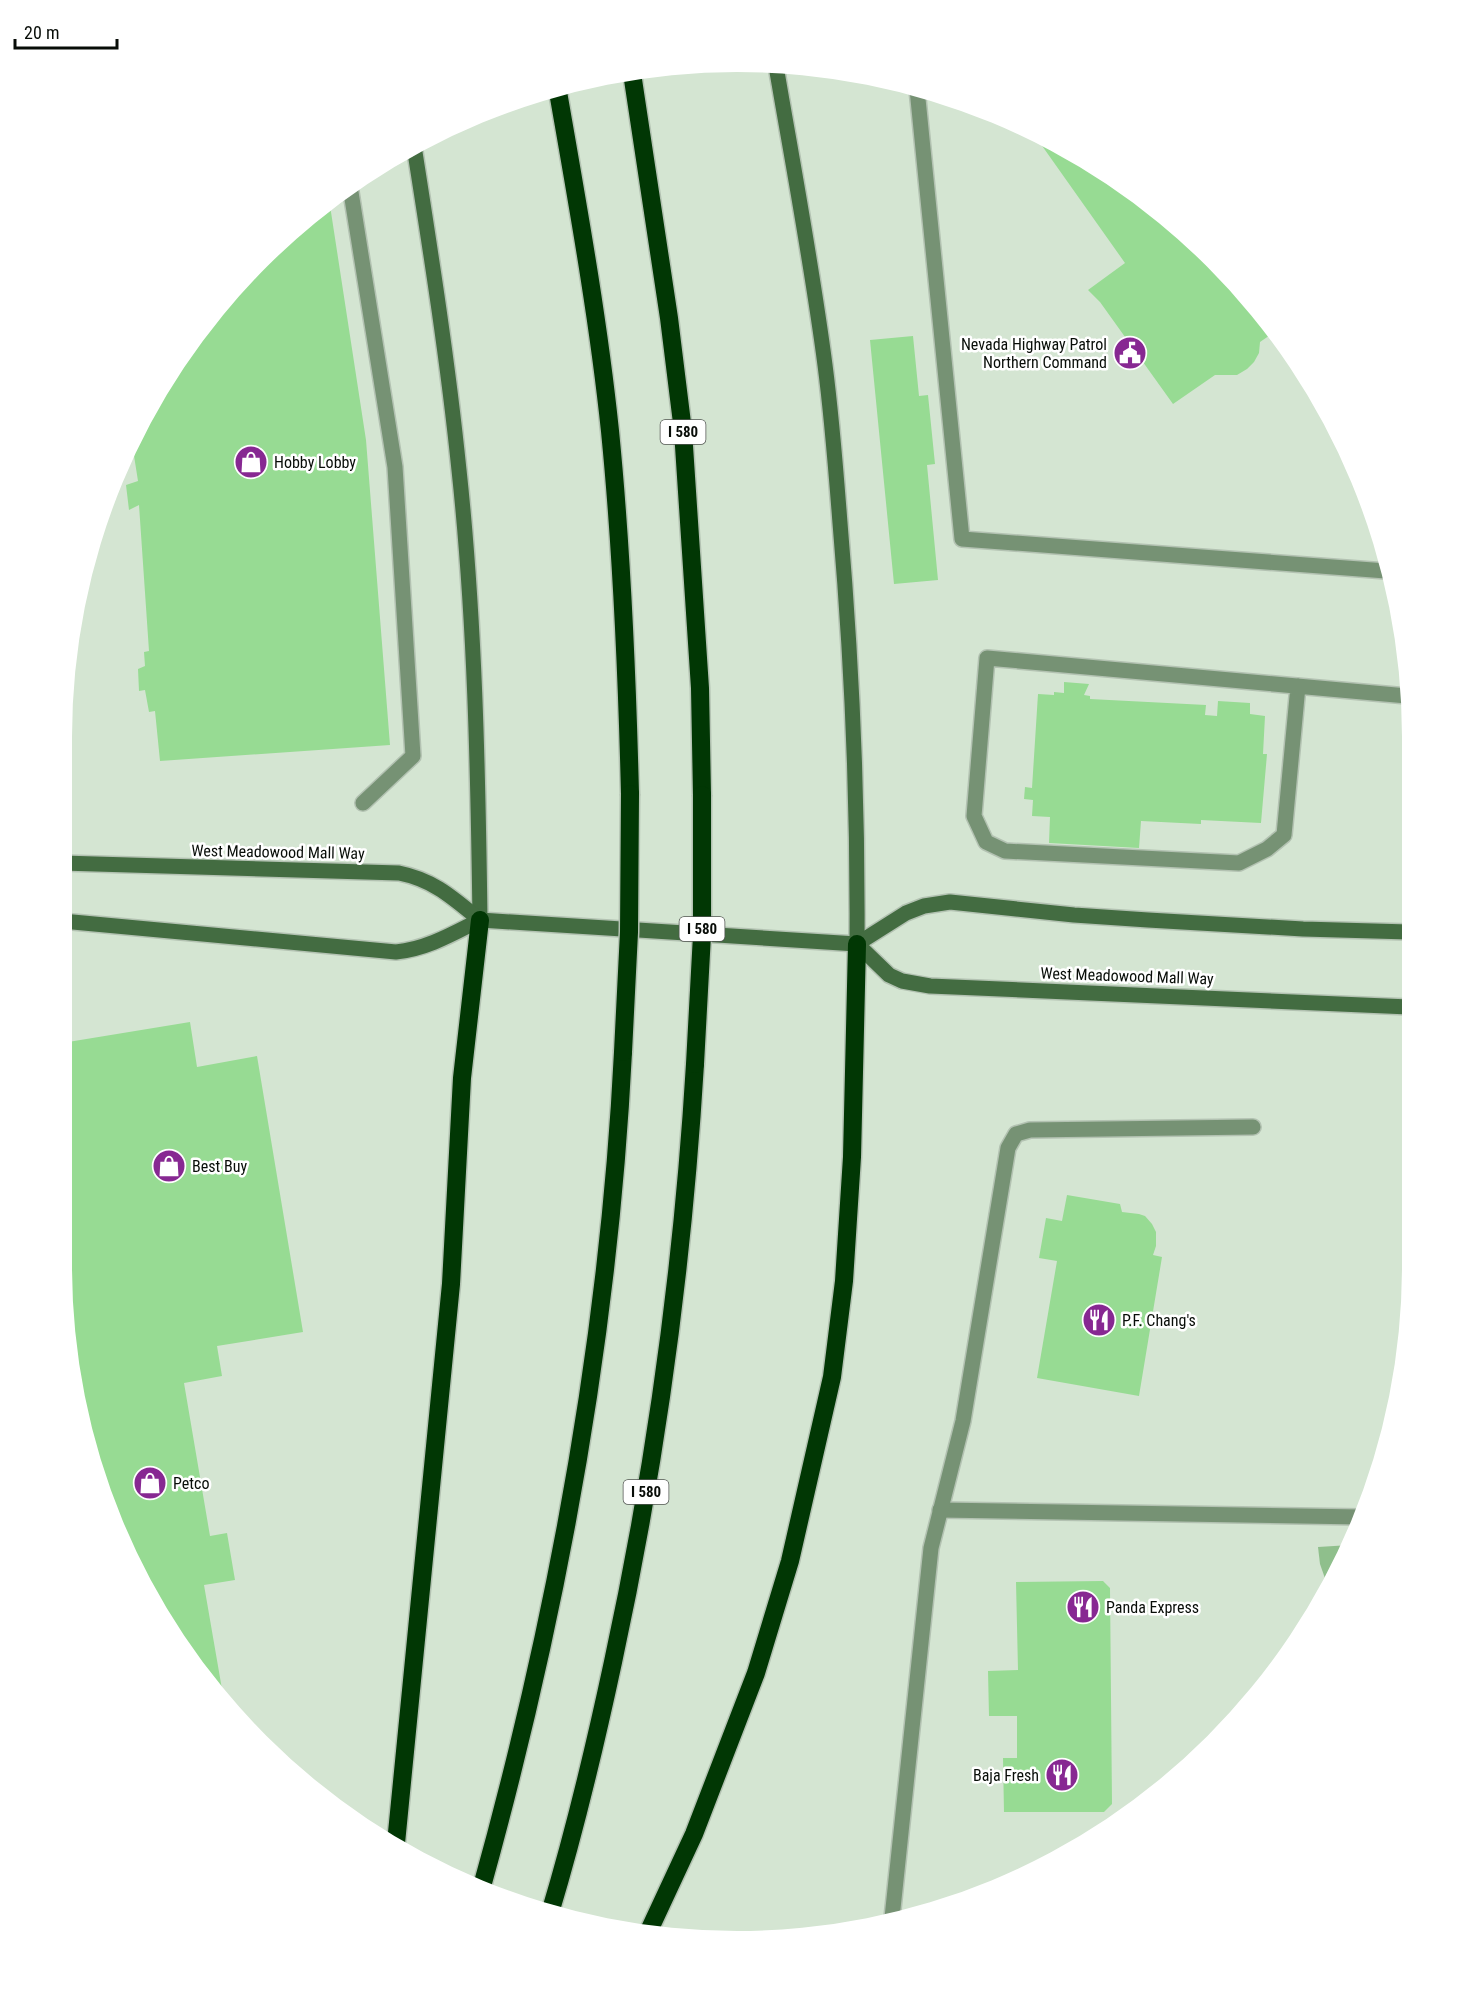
<svg xmlns="http://www.w3.org/2000/svg" width="1474" height="2003" font-family="'Roboto Condensed',sans-serif">
	<style>
		.green { fill: #8fbf8c }
		.building { fill: #97db93 }
		.lines { fill: none; stroke-linecap: round; stroke-linejoin: round }
		.service-casing { stroke: #b3c2b2; stroke-width: 18 }
		.secondary-casing { stroke: #b3c2b2; stroke-width: 18 }
		.motorway-casing { stroke: #b3c2b2; stroke-width: 21 }
		.service { stroke: #769274; stroke-width: 15 }
		.secondary { stroke: #436c41; stroke-width: 15 }
		.motorway { stroke: #013704; stroke-width: 18 }
		.motorway-bridge-casing { stroke: #b3c2b2; stroke-width: 21; stroke-linecap: butt }
		.motorway-bridge { stroke: #013704; stroke-width: 18 }
		.labels { text-anchor: middle; dominant-baseline: central; stroke-width: 5; stroke-linejoin: round; paint-order: stroke }
		.shield { fill: #fff; stroke: #525652; stroke-width: 1.5 }
		.shield-label { font-size: 15px; font-weight: bold; fill: #080d08 }
		.poi-label { font-size: 16px; fill: #080d08; stroke: #fff; text-anchor: start }
		.street-label { font-size: 16px; fill: #080d08; stroke: #fff }
	</style>
	<rect width="100%" height="100%" fill="#d4e5d2"/>
	<polygon class="green" points="1350,1545 1343,1565 1328,1587 1320,1564 1318,1547"/>
	<g class="building">
		<polygon points="1033,133 1074,152 1182,229 1273,326 1276,331 1260,342 1259,353 1254,362 1247,369 1237,375 1215,375 1173,404 1100,302 1088,290 1125,263"/>
		<polygon points="329,199 366,440 390,745 160,761 155,711 149,712 145,690 139,691 138,669 145,666 144,652 149,651 139,505 129,510 126,485 138,481 132,443 175,362 229,291"/>
		<polygon points="913,336 919,396 928,395 935,464 927,465 938,580 894,584 870,340"/>
		<polygon points="1064,682 1089,684 1084,695 1090,696 1090,699 1206,705 1205,715 1217,716 1218,701 1250,703 1250,714 1265,716 1263,754 1267,754 1261,823 1201,820 1201,824 1141,821 1139,848 1049,843 1050,817 1032,816 1033,800 1024,799 1025,787 1032,788 1038,694 1054,695 1054,692 1064,693"/>
		<polygon points="190,1022 197,1067 257,1056 303,1332 217,1346 222,1376 184,1383 210,1536 227,1533 235,1580 204,1585 223,1695 175,1641 113,1525 85,1441 61,1266 62,1043"/>
		<polygon points="1067,1195 1120,1204 1122,1212 1139,1214 1145,1216 1152,1224 1156,1232 1156,1246 1153,1255 1162,1257 1139,1396 1037,1378 1057,1261 1039,1258 1046,1218 1062,1221"/>
		<polygon points="1103,1581 1110,1588 1112,1804 1104,1812 1004,1812 1003,1758 1017,1758 1017,1716 989,1716 988,1671 1018,1670 1016,1582"/>
	</g>
	<g class="lines">
		<g class="service-casing">
			<g id="service">
				<polyline points="917,89 962,539 1386,571"/>
				<polyline points="350,186 395,467 413,756 363,803"/>
				<polyline points="1298,686 1284,835 1267,849 1239,863 1005,851 986,842 974,816 987,658 1407,696"/>
				<polyline points="940,1510 1361,1517"/>
				<polyline points="892,1918 931,1548 963,1421 1008,1148 1016,1134 1030,1130 1253,1127"/>
			</g>
		</g>
		<g class="secondary-casing">
			<g id="secondary">
				<path d="M776,66C793,165 812,265 825,365C832,418 836,471 840,523C852,663 858,804 857,944"/>
				<path d="M414,146C431,254 448,362 459,470C475,619 478,770 480,920"/>
				<path d="M62,863L399,873C434,880 453,898 480,920"/>
				<path d="M62,921L396,952C427,949 454,933 480,920L857,944L906,913L924,906L950,902L1074,915L1148,920L1303,929L1409,932"/>
				<polyline points="857,944 889,975 902,981 930,986 1409,1007"/>
			</g>
		</g>
		<g class="motorway-casing">
			<g id="motorway">
				<polyline points="632,73 669,318 683,431 700,688 702,795"/>
				<path d="M557,86C577,201 598,316 610,431C622,552 627,673 630,794"/>
				<polyline points="396,1843 451,1284 462,1078 480,920"/>
				<path d="M481,1890C557,1617 609,1336 623,1052"/>
				<path d="M550,1913C575,1830 595,1746 613,1662C656,1464 683,1265 695,1064"/>
				<polyline points="647,1935 694,1834 756,1673 790,1561 832,1377 844,1281 852,1157 857,944"/>
			</g>
		</g>
		<use href="#service" class="service"/>
		<use href="#secondary" class="secondary"/>
		<use href="#motorway" class="motorway"/>
		<g class="motorway-bridge-casing">
			<g id="motorway-bridge">
				<polyline points="623,1052 629,932 630,794"/>
				<polyline points="695,1064 702,935 702,795"/>
			</g>
		</g>
		<use href="#motorway-bridge" class="motorway-bridge"/>
	</g>
	<defs>
		<g id="civic-disc" transform="scale(1.725)"><circle r="9.5" fill="#872892" stroke="#fff"/><path d="M-.6-6.5H3V-4.5H.6V-3L4-1V1h2V6H-6V1h2V-1L-.6-3ZM-1.2 2.5V6h2.4V2.5Z" fill="#fff"/></g>
		<g id="shop-disc" transform="scale(1.725)"><circle r="9.5" fill="#872892" stroke="#fff"/><path d="M-5-2.5h2.3a2.7 3.5 0 0 1 5.4 0H5L5.5 6h-11ZM-1.5-2.5h3a1.5 2.3 0 0 0-3 0Z" fill="#fff"/></g>
		<g id="restaurant-disc" transform="scale(1.725)"><circle r="9.5" fill="#872892" stroke="#fff"/><path d="M-5-6h1v4h1v-4h1v4h1v-4h1v5L-1.5 .5V6h-2V.5L-5-1ZM5-6V6H3V1.5H1.5Q1.5-4 5-6Z" fill="#fff"/></g>
	</defs>
	<g fill-rule="evenodd">
		<use href="#civic-disc" x="1130" y="353"/>
		<use href="#shop-disc" x="251" y="462"/>
		<use href="#shop-disc" x="169" y="1166"/>
		<use href="#restaurant-disc" x="1099" y="1320"/>
		<use href="#shop-disc" x="150" y="1483"/>
		<use href="#restaurant-disc" x="1083" y="1607"/>
		<use href="#restaurant-disc" x="1062" y="1775"/>
	</g>
	<g class="labels">
		<g class="shield">
			<rect x="660.5" y="420" width="45" height="24" rx="4.5"/>
			<rect x="679.5" y="917" width="45" height="24" rx="4.5"/>
			<rect x="623.5" y="1480" width="45" height="24" rx="4.5"/>
		</g>
		<g class="shield-label">
			<text x="683" y="432">I 580</text>
			<text x="702" y="929">I 580</text>
			<text x="646" y="1492">I 580</text>
		</g>
		<g class="poi-label">
			<text x="1107" y="344" text-anchor="end">Nevada Highway Patrol<tspan x="1107" dy="18">Northern Command</tspan></text>
			<text x="274" y="462">Hobby Lobby</text>
			<text x="192" y="1166">Best Buy</text>
			<text x="1122" y="1320">P.F. Chang's</text>
			<text x="173" y="1483">Petco</text>
			<text x="1106" y="1607">Panda Express</text>
			<text x="1039" y="1775" text-anchor="end">Baja Fresh</text>
		</g>
		<g class="street-label">
			<text transform="translate(278 852) rotate(1)">West Meadowood Mall Way</text>
			<text transform="translate(1127 976) rotate(2)">West Meadowood Mall Way</text>
		</g>
	</g>
	<path d="M0 0H1474V2003H0ZM737 72H737A665 665 0 0 1 1402 737V1266A665 665 0 0 1 737 1931H737A665 665 0 0 1 72 1266V737A665 665 0 0 1 737 72Z" fill="#fff" fill-rule="evenodd"/>
	<path d="M15 39v9h102v-9" fill="none" stroke="#080d08" stroke-width="3"/>
	<text x="24" y="39" font-size="18" fill="#080d08" stroke="#ffffff" stroke-width="4.5" paint-order="stroke">20 m</text>
</svg>
